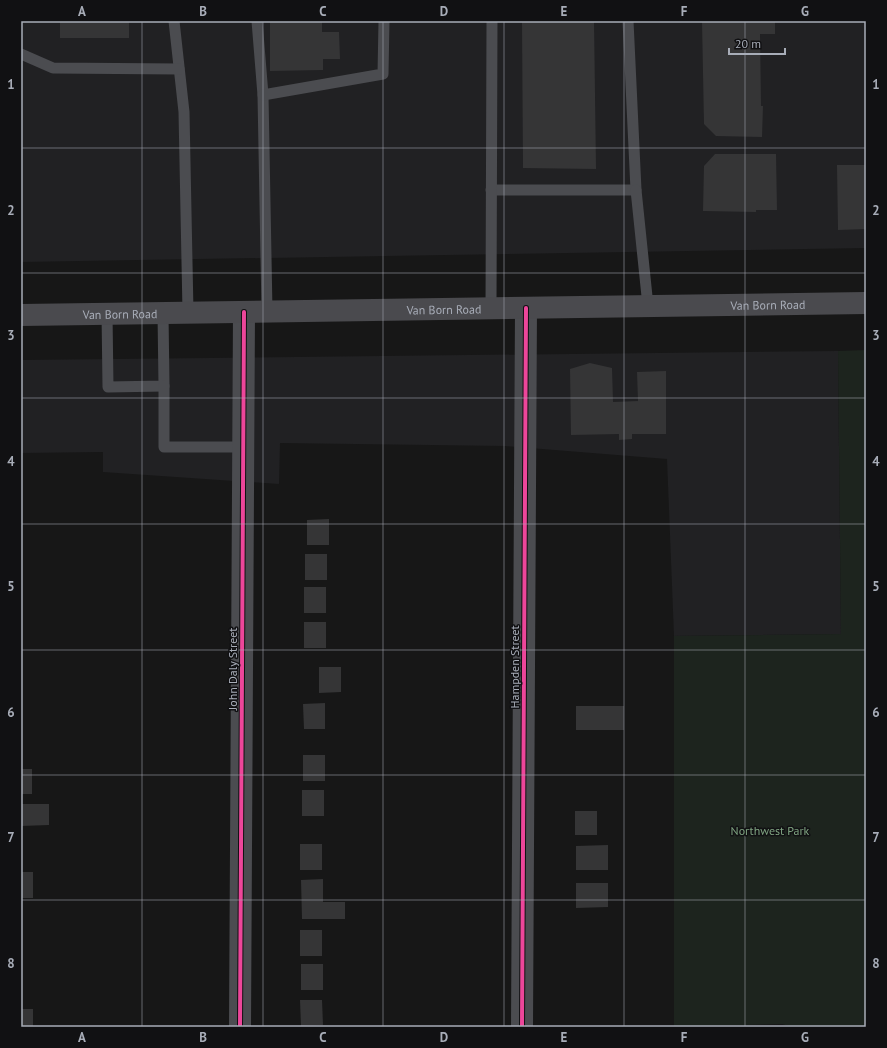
<svg xmlns="http://www.w3.org/2000/svg" width="887" height="1048" font-family="'PT Sans',sans-serif">
	<style>
		.built { fill: #212123 }
		.green { fill: #1d241e }
		.building { fill: #353536 }
		.lines { fill: none; stroke-linecap: round; stroke-linejoin: round }
		.lane { stroke: #4b4c50; stroke-width: 11 }
		.street { stroke: #4b4c50; stroke-width: 22 }
		.secondary { stroke: #4a4a4e; stroke-width: 22 }
		.cycleway-casing { stroke: #111113; stroke-width: 6 }
		.cycleway { stroke: #ed469a; stroke-width: 4 }
		.grid { fill: none; stroke: #a8adb8; stroke-width: 1; stroke-opacity: 0.55 }
		.labels { text-anchor: middle; dominant-baseline: central; stroke-width: 3; stroke-linejoin: round; paint-order: stroke }
		.street-label { font-size: 12px; fill: #a8adb8; stroke: #111113 }
		.park-label { font-size: 12px; fill: #7fa381; stroke: #111113 }
		.neatline { fill: none; stroke: #a8adb8; stroke-width: 1.5 }
		.grid-label { font-size: 13px; text-anchor: middle; font-weight: bold; fill: #a8adb8 }
	</style>
	<rect width="100%" height="100%" fill="#171717"/>
	<g class="built">
		<polygon points="21,21 866,21 866,248 21,262"/>
		<polygon points="838,351 841,634 674,636 667,459 505,446 280,443 279,484 103,472 103,452 21,453 21,360"/>
	</g>
	<polygon class="green" points="866,350 866,1027 792,1027 782,1024 674,1027 674,636 841,634 838,351"/>
	<g class="building">
		<rect x="60" y="21" width="69" height="17"/>
		<polygon points="270,21 322,21 322,32 339,32 340,59 323,59 323,70 270,71"/>
		<polygon points="522,21 594,21 596,169 523,168"/>
		<polygon points="702,21 775,21 775,34 760,34 761,106 763,106 762,137 716,136 704,124"/>
		<polygon points="715,154 776,154 777,210 756,210 756,212 703,211 704,166"/>
		<polygon points="837,165 866,165 866,229 838,230"/>
		<polygon points="590,363 612,368 613,402 638,401 637,372 666,371 666,434 632,434 632,439 619,440 619,434 571,435 570,369"/>
		<polygon points="329,519 329,545 307,545 307,520"/>
		<rect x="305" y="554" width="22" height="26"/>
		<rect x="304" y="587" width="22" height="26"/>
		<rect x="304" y="622" width="22" height="26"/>
		<polygon points="319,667 341,667 341,692 319,693"/>
		<polygon points="325,703 325,729 304,729 303,704"/>
		<rect x="576" y="706" width="48" height="24"/>
		<rect x="303" y="755" width="22" height="26"/>
		<rect x="21" y="769" width="11" height="25"/>
		<rect x="302" y="790" width="22" height="26"/>
		<polygon points="21,804 49,804 49,825 21,826"/>
		<rect x="575" y="811" width="22" height="24"/>
		<rect x="300" y="844" width="22" height="26"/>
		<polygon points="608,845 608,870 576,870 576,846"/>
		<rect x="21" y="872" width="12" height="26"/>
		<polygon points="323,879 323,902 345,902 345,919 302,919 301,880"/>
		<polygon points="576,883 608,883 608,907 576,908"/>
		<rect x="300" y="930" width="22" height="26"/>
		<rect x="301" y="964" width="22" height="26"/>
		<polygon points="300,1000 322,1000 323,1025 301,1026"/>
		<rect x="21" y="1009" width="12" height="18"/>
	</g>
	<g class="lines">
		<g class="lane">
			<polyline points="174,21 184,112 188,312"/>
			<polyline points="257,21 263,95 267,311"/>
			<polyline points="21,54 53,68 179,69"/>
			<polyline points="263,95 383,74 384,21"/>
			<polyline points="491,190 636,190 628,21"/>
			<polyline points="636,190 648,306"/>
			<polyline points="491,308 492,21"/>
			<polyline points="107,313 108,387 164,386 163,313"/>
			<polyline points="164,386 164,447 243,447"/>
		</g>
		<g class="street">
			<polyline points="240,1027 244,312"/>
			<polyline points="522,1027 526,308"/>
		</g>
		<path class="secondary" id="s1" d="M21,315L866,303"/>
		<g class="cycleway-casing">
			<g id="cycleway">
				<polyline points="240,1027 244,312"/>
				<polyline points="522,1027 526,308"/>
			</g>
		</g>
		<use href="#cycleway" class="cycleway"/>
	</g>
	<path class="grid" d="M142,21V1027M263,21V1027M383,21V1027M504,21V1027M624,21V1027M745,21V1027M21,148H866M21,273H866M21,398H866M21,524H866M21,650H866M21,775H866M21,900H866"/>
	<g class="labels">
		<g class="street-label">
			<text stroke="none"><textPath href="#s1" startOffset="747">Van Born Road</textPath></text>
			<text stroke="none"><textPath href="#s1" startOffset="423">Van Born Road</textPath></text>
			<text stroke="none"><textPath href="#s1" startOffset="99">Van Born Road</textPath></text>
			<text transform="translate(514 667) rotate(-90)">Hampden Street</text>
			<text transform="translate(232 669) rotate(-90)">John Daly Street</text>
		</g>
		<g class="park-label">
			<text x="770" y="830">Northwest Park</text>
		</g>
	</g>
	<rect width="887" height="1048" fill="none" stroke="#111113" stroke-width="44"/>
	<path d="M729 48v6h56v-6" fill="none" stroke="#a8adb8" stroke-width="2"/>
	<text x="735" y="48" font-size="12" fill="#a8adb8" stroke="#111113" stroke-width="3" paint-order="stroke">20 m</text>
	<rect x="22" y="22" width="843" height="1004" class="neatline"/>
	<g class="grid-label">
		<text x="82" y="16">A</text>
		<text x="203" y="16">B</text>
		<text x="323" y="16">C</text>
		<text x="444" y="16">D</text>
		<text x="564" y="16">E</text>
		<text x="684" y="16">F</text>
		<text x="805" y="16">G</text>
		<text x="11" y="89">1</text>
		<text x="876" y="89">1</text>
		<text x="11" y="215">2</text>
		<text x="876" y="215">2</text>
		<text x="11" y="340">3</text>
		<text x="876" y="340">3</text>
		<text x="11" y="466">4</text>
		<text x="876" y="466">4</text>
		<text x="11" y="591">5</text>
		<text x="876" y="591">5</text>
		<text x="11" y="717">6</text>
		<text x="876" y="717">6</text>
		<text x="11" y="842">7</text>
		<text x="876" y="842">7</text>
		<text x="11" y="968">8</text>
		<text x="876" y="968">8</text>
		<text x="82" y="1042">A</text>
		<text x="203" y="1042">B</text>
		<text x="323" y="1042">C</text>
		<text x="444" y="1042">D</text>
		<text x="564" y="1042">E</text>
		<text x="684" y="1042">F</text>
		<text x="805" y="1042">G</text>
	</g>
</svg>
